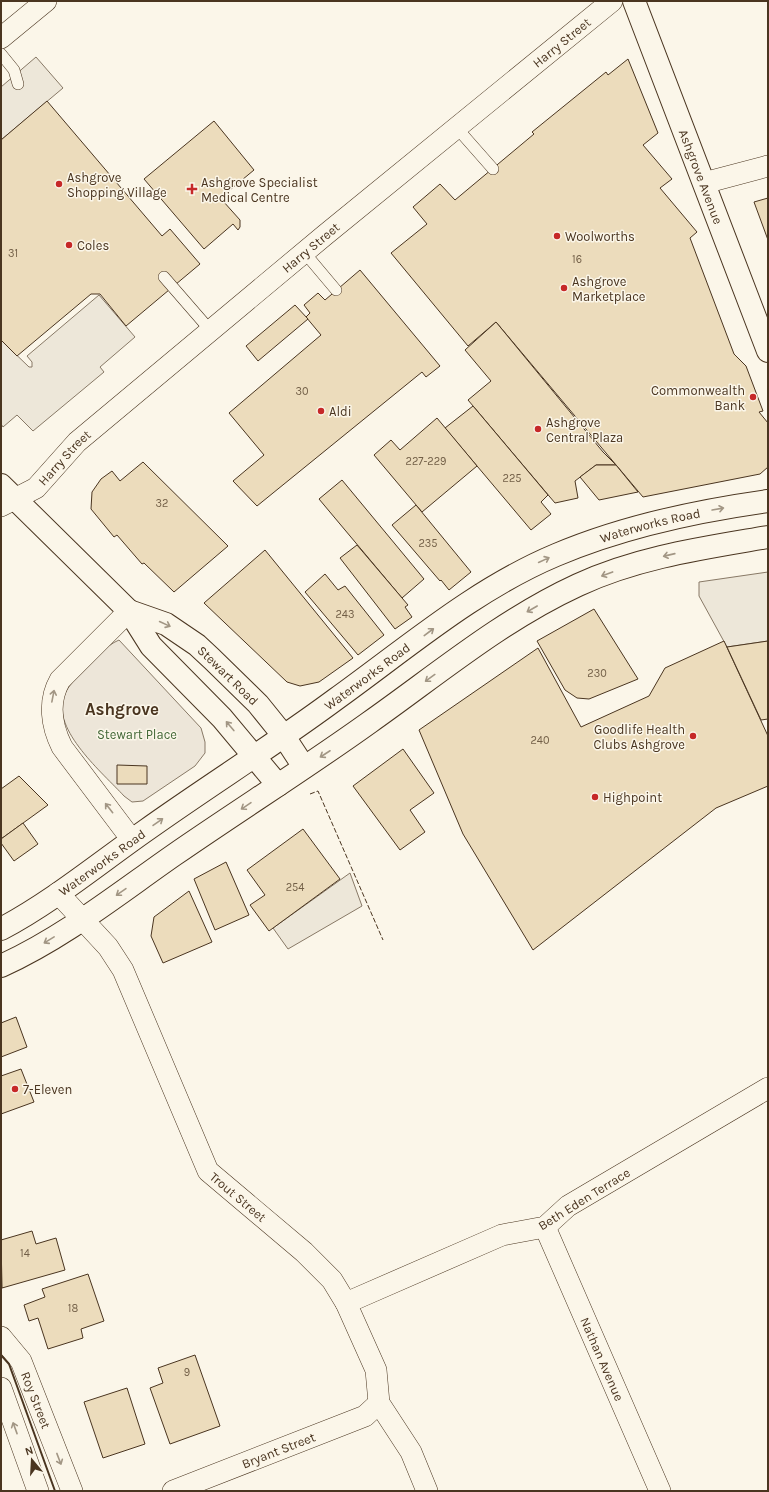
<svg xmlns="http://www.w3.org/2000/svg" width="769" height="1492" font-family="Karla,sans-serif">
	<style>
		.green { fill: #ede6d9; stroke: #887966 }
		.parking { fill: #ede7d9; stroke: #887966 }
		.building { fill: #ecdcbc; stroke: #4a3520 }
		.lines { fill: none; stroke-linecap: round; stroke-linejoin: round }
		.lane-casing { stroke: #4a3520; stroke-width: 12 }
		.street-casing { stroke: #4a3520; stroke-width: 22 }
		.secondary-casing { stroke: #4a3520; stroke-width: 24 }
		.primary-casing { stroke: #4a3520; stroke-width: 24 }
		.lane { stroke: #fbf6e9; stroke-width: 11 }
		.street { stroke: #fbf6e9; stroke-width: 21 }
		.secondary { stroke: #fbf6e9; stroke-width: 22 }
		.primary { stroke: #fbf6e9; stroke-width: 22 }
		.fence { stroke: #4a3520; stroke-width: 1; stroke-dasharray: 5 2; stroke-linecap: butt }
		.wall { stroke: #4a3520; stroke-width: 2 }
		.oneway { stroke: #a29684 }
		.poi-dot { fill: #c62828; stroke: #fbf6e9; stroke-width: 1.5 }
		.labels { text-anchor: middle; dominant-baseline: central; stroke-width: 3; stroke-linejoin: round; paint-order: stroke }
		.number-label { font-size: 11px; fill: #725f47 }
		.street-label { font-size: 13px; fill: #4a3520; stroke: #fbf6e9 }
		.poi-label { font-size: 13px; fill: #4a3520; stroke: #fbf6e9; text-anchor: start }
		.park-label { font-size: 13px; fill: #436837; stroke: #fbf6e9 }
		.district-label { font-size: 17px; font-weight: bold; fill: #4a3520; stroke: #fbf6e9 }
	</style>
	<rect width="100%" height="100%" fill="#fbf6e9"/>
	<path class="green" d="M119,640L201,728L205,742V753L195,766L143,801L132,802L124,796C104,774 51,730 64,696C68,685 77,678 85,670C95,659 105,646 119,640Z"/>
	<g class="parking">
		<polygon points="36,57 63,88 1,140 1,87"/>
		<polygon points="99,295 135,337 100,367 104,372 33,431 17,415 3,427 1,424 1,340 29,367 32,367 32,362 27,356"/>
		<polygon points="768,572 768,641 727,647 699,596 699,582"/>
		<polygon points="350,873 362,906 288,949 273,928"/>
	</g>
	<g class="building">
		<polygon points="628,59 658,133 643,145 672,179 660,188 697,232 690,238 734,354 746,366 763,411 759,412 768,423 768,467 760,474 643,497 496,322 468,346 391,253 427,224 413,207 440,184 455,200 534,134 532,132 606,72 608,75"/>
		<polygon points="47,101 162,236 170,229 200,264 126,326 100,294 91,294 17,356 1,340 1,140"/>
		<polygon points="214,121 254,170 225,194 223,201 240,220 240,227 238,230 233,224 204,249 144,179"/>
		<polygon points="768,198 768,240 754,202"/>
		<polygon points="360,270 440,366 426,377 422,372 257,506 233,481 264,455 229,413 321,335 306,317 310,313 304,305 318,293 325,300"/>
		<polygon points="295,305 308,319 258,361 246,346"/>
		<polygon points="496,322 603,452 616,465 596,465 575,481 578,498 555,503 468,400 491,381 465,350"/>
		<polygon points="473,406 548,495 541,502 551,514 531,530 445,428"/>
		<polygon points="437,418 477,466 422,512 374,455 391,440 400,450"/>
		<polygon points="143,462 228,546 174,592 144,563 142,564 117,535 114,537 91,509 92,492 101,479 112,471 120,481"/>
		<polygon points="596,465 616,465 638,492 599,500 580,477"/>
		<polygon points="342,480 424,579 402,598 319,499"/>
		<polygon points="416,505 471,572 449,590 441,580 440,581 392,525"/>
		<polygon points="357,545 408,605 405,607 412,617 395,629 340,558"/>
		<polygon points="265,550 353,658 319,682 300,686 287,682 204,603"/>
		<polygon points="325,574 338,590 345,586 384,635 358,655 305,592"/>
		<polygon points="594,609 638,679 589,699 577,698 565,690 537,641"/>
		<polygon points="724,641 768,736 768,786 716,808 533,950 463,834 419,730 538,648 581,727 649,696 665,668"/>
		<polygon points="768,641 768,719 761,720 727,647"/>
		<polygon points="403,749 434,793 410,810 425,832 400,850 353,786"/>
		<polygon points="117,765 147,766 147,784 117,784"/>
		<polygon points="19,776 48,805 1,839 1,789"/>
		<polygon points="23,823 38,844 14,861 1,843 1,839"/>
		<polygon points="303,829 340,879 269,931 250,905 265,895 247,870"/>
		<polygon points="226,862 249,915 215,930 194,879"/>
		<polygon points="189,891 212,942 163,963 151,936 154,917"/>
		<polygon points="16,1017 27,1047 1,1057 1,1023"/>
		<polygon points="21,1069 34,1102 1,1114 1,1076"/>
		<polygon points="32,1231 36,1244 56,1238 65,1270 2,1288 1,1240"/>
		<polygon points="88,1274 104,1321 81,1329 83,1338 48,1349 38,1318 29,1321 24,1305 45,1297 42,1289"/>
		<polygon points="195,1355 220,1426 170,1444 150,1388 163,1383 158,1368"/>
		<polygon points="127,1388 145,1444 103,1458 84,1402"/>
	</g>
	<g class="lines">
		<g class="lane-casing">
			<g id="lane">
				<polyline points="1,54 14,70 18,84"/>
				<polyline points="456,127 493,169"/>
				<polyline points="304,252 336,290"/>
				<polyline points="164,277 210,330"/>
			</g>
		</g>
		<g class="street-casing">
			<g id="street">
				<polyline points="1,38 46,1"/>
				<polyline points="704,183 768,166"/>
				<path id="s1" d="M1,506L36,488L77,442L325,235L612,1"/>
				<path d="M129,611L60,680C48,701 51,725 62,747L132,840"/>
				<path id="s2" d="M58,893L108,947L123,970L208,1171L304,1252L332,1280L346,1303L376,1370L379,1403L411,1452L427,1491"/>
				<path id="s3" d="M545,1227L660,1491"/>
				<polyline points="346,1303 502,1235 545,1227 568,1206 768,1088"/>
				<path id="s4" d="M1,1337L21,1361L72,1491"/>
				<polyline points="1,1388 38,1491"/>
				<path id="s5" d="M173,1491L365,1416L379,1403"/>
			</g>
		</g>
		<g class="secondary-casing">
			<g id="secondary">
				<path id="s6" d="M634,1L768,351"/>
				<polyline points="1,485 129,611 151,646 222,718 278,785"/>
				<path id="s7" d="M129,611L166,624L197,645L212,659L258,704L283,735L304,767"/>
			</g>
		</g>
		<g class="primary-casing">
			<g id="primary">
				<path id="s8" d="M1,929C52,902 98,864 145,831C208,786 274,745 336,699C407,648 475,589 556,555C624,526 696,511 768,501"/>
				<path d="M1,966C63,938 118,894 174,855C239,810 306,768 370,722C438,674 502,620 578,585C638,557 704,548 768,537"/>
			</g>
		</g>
		<use href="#lane" class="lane"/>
		<use href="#street" class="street"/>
		<use href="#secondary" class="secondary"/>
		<use href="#primary" class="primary"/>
		<polyline class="fence" points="310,794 318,791 383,940"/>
		<polyline class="wall" points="1,1355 9,1364 55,1491"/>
	</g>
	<defs><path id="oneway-shaft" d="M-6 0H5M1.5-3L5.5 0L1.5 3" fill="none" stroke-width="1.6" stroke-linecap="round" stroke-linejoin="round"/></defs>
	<g class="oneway">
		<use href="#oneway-shaft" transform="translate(718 509) rotate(-10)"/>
		<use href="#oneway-shaft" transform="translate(669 555) rotate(167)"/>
		<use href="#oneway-shaft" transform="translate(544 560) rotate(-25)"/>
		<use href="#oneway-shaft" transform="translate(607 574) rotate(160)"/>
		<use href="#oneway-shaft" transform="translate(532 609) rotate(150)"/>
		<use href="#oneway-shaft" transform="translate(165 624) rotate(25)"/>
		<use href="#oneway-shaft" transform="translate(429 632) rotate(-37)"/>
		<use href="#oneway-shaft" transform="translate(430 678) rotate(144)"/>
		<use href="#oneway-shaft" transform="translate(53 696) rotate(-79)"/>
		<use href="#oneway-shaft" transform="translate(230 726) rotate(-130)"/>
		<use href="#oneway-shaft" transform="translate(325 754) rotate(147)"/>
		<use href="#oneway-shaft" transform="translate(246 806) rotate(146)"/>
		<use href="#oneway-shaft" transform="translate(109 808) rotate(-128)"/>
		<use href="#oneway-shaft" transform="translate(158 822) rotate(-35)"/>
		<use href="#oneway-shaft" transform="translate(121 892) rotate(145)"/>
		<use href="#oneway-shaft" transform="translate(49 940) rotate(149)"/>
		<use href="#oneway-shaft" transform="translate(15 1428) rotate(-110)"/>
		<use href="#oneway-shaft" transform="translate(59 1459) rotate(69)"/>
	</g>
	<g class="poi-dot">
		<circle cx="59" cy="184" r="4"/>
		<path d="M190 183h4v4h4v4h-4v4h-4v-4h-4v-4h4z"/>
		<circle cx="557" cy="236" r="4"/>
		<circle cx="69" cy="245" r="4"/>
		<circle cx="564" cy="288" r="4"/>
		<circle cx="753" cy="397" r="4"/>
		<circle cx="321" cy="411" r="4"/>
		<circle cx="538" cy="429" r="4"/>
		<circle cx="693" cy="736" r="4"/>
		<circle cx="595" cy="797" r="4"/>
		<circle cx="15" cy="1089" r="4"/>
	</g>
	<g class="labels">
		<g class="number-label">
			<text x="13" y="253">31</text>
			<text x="577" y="259">16</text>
			<text x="302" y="391">30</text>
			<text x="426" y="461">227-229</text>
			<text x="512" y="478">225</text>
			<text x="162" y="503">32</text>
			<text x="428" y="543">235</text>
			<text x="345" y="614">243</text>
			<text x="597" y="673">230</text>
			<text x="540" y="740">240</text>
			<text x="295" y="887">254</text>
			<text x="25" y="1253">14</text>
			<text x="73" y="1308">18</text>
			<text x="187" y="1372">9</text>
		</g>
		<g class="street-label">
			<text stroke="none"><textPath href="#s1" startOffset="729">Harry Street</textPath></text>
			<text stroke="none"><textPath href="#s6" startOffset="188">Ashgrove Avenue</textPath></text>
			<text stroke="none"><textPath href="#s1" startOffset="405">Harry Street</textPath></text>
			<text stroke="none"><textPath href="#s1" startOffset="81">Harry Street</textPath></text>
			<text stroke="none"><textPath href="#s8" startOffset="769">Waterworks Road</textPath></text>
			<text stroke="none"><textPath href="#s7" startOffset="120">Stewart Road</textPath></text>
			<text stroke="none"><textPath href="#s8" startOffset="445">Waterworks Road</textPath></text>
			<text stroke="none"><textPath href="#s8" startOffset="121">Waterworks Road</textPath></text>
			<text stroke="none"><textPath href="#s2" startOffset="359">Trout Street</textPath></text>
			<text transform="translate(584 1199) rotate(-32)">Beth Eden Terrace</text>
			<text stroke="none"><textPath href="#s3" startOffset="144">Nathan Avenue</textPath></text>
			<text stroke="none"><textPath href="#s4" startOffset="73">Roy Street</textPath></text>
			<text stroke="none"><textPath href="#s5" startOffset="113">Bryant Street</textPath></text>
		</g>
		<g class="poi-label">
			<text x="67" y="177">Ashgrove<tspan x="67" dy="15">Shopping Village</tspan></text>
			<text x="201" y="182">Ashgrove Specialist<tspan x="201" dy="15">Medical Centre</tspan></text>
			<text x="565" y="236">Woolworths</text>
			<text x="77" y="245">Coles</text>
			<text x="572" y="281">Ashgrove<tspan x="572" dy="15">Marketplace</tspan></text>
			<text x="745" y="390" text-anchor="end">Commonwealth<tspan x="745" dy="15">Bank</tspan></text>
			<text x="329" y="411">Aldi</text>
			<text x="546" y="422">Ashgrove<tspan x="546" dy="15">Central Plaza</tspan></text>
			<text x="685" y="729" text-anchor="end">Goodlife Health<tspan x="685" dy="15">Clubs Ashgrove</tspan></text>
			<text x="603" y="797">Highpoint</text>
			<text x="23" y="1089">7-Eleven</text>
		</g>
		<g class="park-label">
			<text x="137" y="734">Stewart Place</text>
		</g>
		<g class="district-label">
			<text x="122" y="709">Ashgrove</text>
		</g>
	</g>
	<rect width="769" height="1492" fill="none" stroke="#4a3520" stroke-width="4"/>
	<g transform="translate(32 1460) rotate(342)" stroke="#fbf6e9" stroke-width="3" paint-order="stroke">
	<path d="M0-3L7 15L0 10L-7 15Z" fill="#4a3520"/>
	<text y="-6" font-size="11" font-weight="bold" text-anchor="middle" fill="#4a3520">N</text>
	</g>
</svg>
